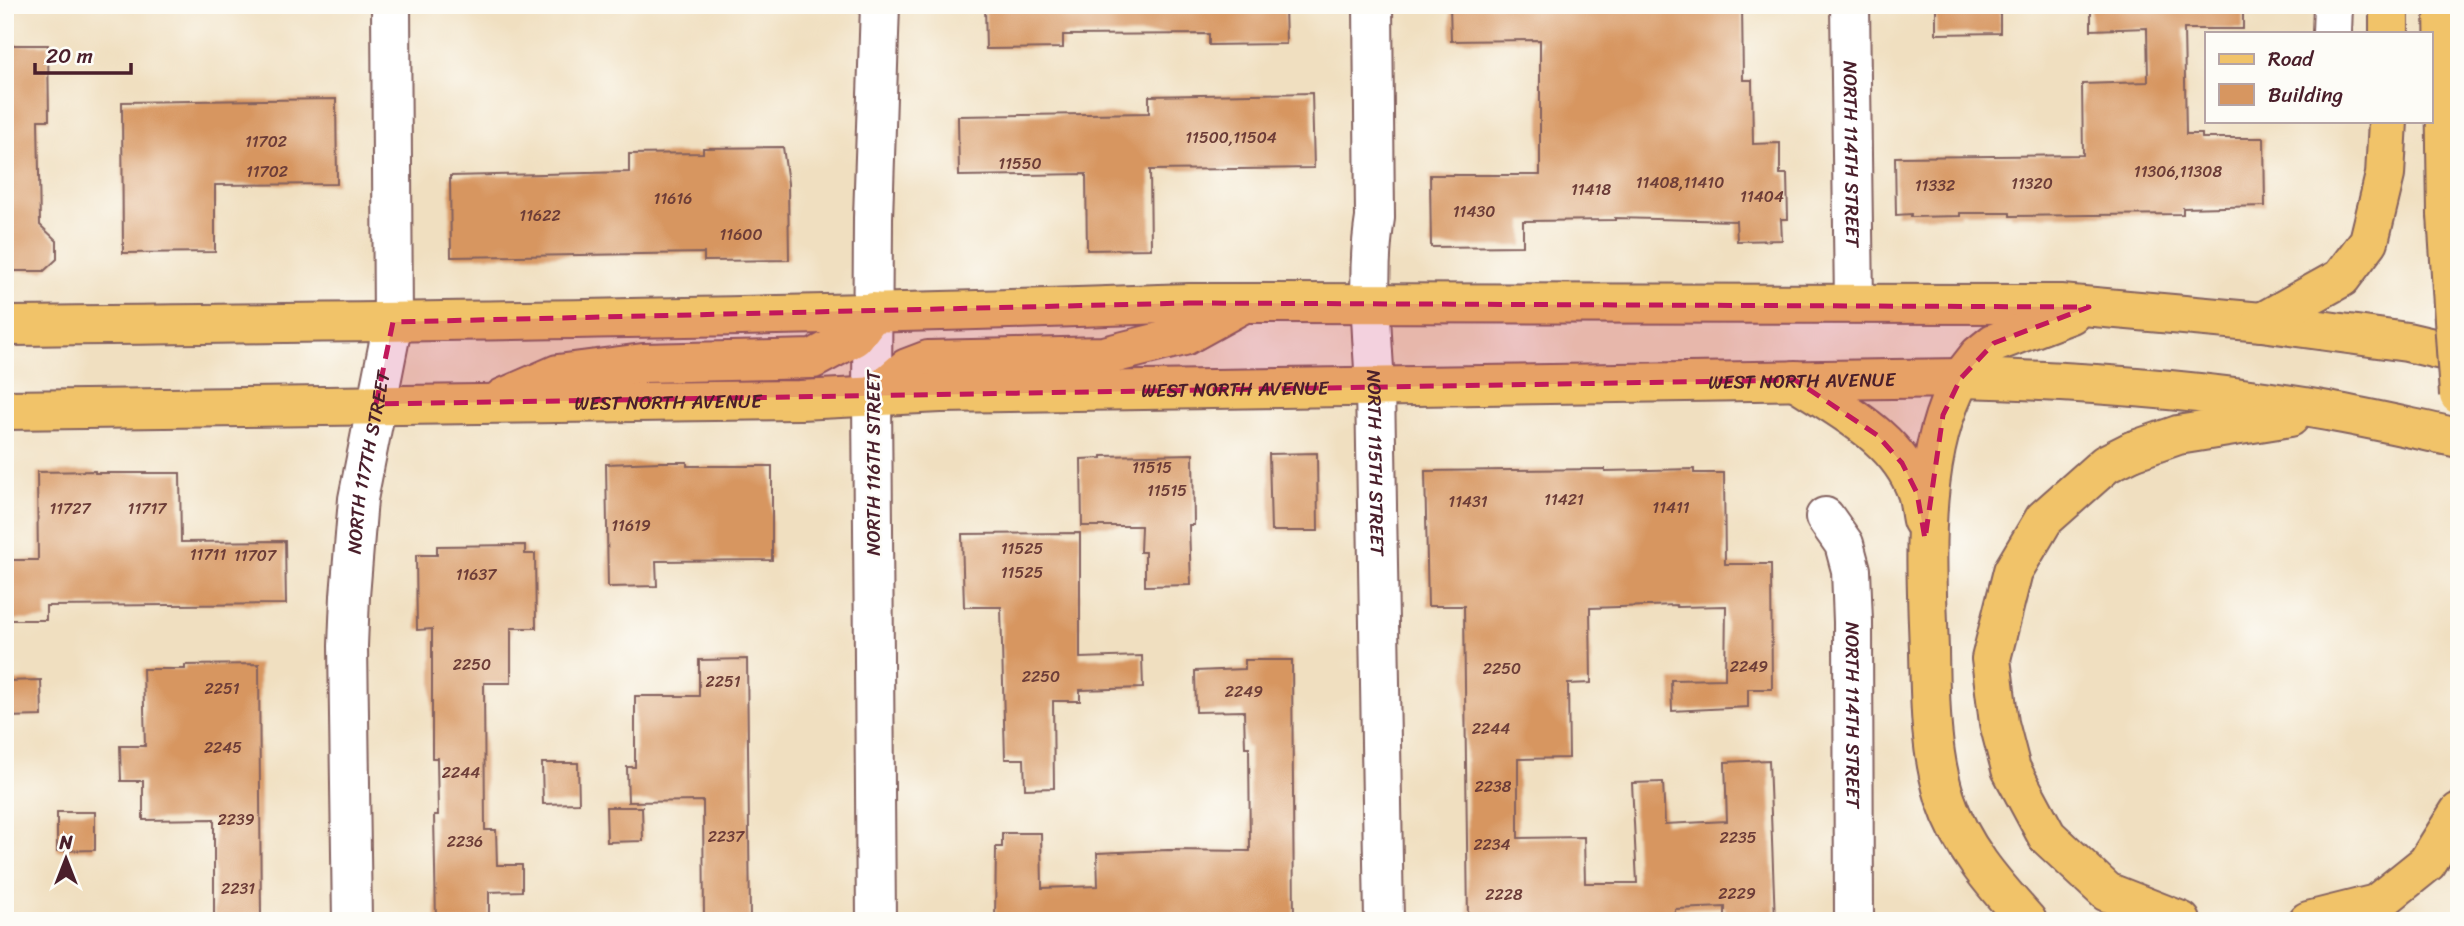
<svg xmlns="http://www.w3.org/2000/svg" width="2464" height="926" font-family="Sriracha,sans-serif">
<style>
.building{fill:#d79660}
.lines{fill:none;stroke-linecap:round;stroke-linejoin:round}
.minor-casing{stroke:#84625f;stroke-width:42}
.major-casing{stroke:#84625f;stroke-width:42}
.highway-casing{stroke:#84625f;stroke-width:42}
.minor{stroke:#fff;stroke-width:38}
.major{stroke:#f1c369;stroke-width:38}
.highway{stroke:#f1c369;stroke-width:38}
.highway-bridge-casing{stroke:#84625f;stroke-width:42;stroke-linecap:butt}
.highway-bridge{stroke:#f1c369;stroke-width:38}
.marked{fill:#c2185b;fill-opacity:0.2;stroke:#c2185b;stroke-width:5;stroke-dasharray:14 9;stroke-linejoin:round}
.labels{text-anchor:middle;dominant-baseline:central;stroke-width:5;stroke-linejoin:round;paint-order:stroke}
.number-label{font-size:16px;fill:#6d3d38}
.street-label{font-size:19px;fill:#4a1f2b;stroke:#fdfcf7}
</style>
<rect width="100%" height="100%" fill="#fdfcf7"/>
<filter id="ink" filterUnits="userSpaceOnUse"><feTurbulence type="fractalNoise" baseFrequency=".0143" numOctaves="2"/><feDisplacementMap in="SourceGraphic" scale="14" xChannelSelector="R" yChannelSelector="G"/><feConvolveMatrix kernelMatrix="1 2 1 2 8 2 1 2 1" color-interpolation-filters="sRGB"/></filter>
<filter id="wash" filterUnits="userSpaceOnUse"><feTurbulence type="fractalNoise" baseFrequency=".00686" numOctaves="4" result="noise"/><feDisplacementMap in="SourceGraphic" scale="28" xChannelSelector="R" yChannelSelector="G"/><feGaussianBlur stdDeviation="1.57" result="paint"/><feColorMatrix in="noise" values="0 0 0 0 0 0 0 0 0 0 0 0 0 0 0 0 0 1.4 0 .05"/><feComposite in="paint" operator="in"/></filter>
<g filter="url(#wash)">
<rect width="100%" height="100%" fill="#f0dfc0"/>
<g id="blocks">
<g class="building">
<path d="M985,5H1285L1286,44L1209,45V34L1063,35V48L986,49Z"/>
<path d="M1450,5H1603L1604,11L1669,9V5H1742L1743,80H1752L1753,144L1780,143V174H1787L1788,219H1781L1782,240L1737,241L1736,221L1615,218V220L1523,221V246L1431,247L1430,175H1540V40L1451,41Z"/>
<path d="M1936,5H2000V33L1936,34Z"/>
<path d="M2091,5H2243V29H2184L2186,134H2202V138H2264L2265,206L2183,208V214L2010,216V213H1960V216L1911,217V214L1896,215L1895,157L2083,155L2082,84L2148,82L2147,28L2091,30Z"/>
<path d="M5,45H48L49,120H38L40,225L57,241V259L44,271H5Z"/>
<path d="M1312,93L1314,168L1150,170L1151,249L1087,250L1086,174L959,176L958,116L1149,113V96Z"/>
<path d="M336,99L337,184L215,185V252L123,253L122,102Z"/>
<path d="M783,147L788,183L789,260L704,261V253L451,257L450,176L629,172V154L703,153V148Z"/>
<path d="M1317,453L1318,531H1271L1269,454Z"/>
<path d="M1193,454L1194,525H1189L1191,585L1145,586V552H1140L1141,526H1082L1081,459L1102,458V456Z"/>
<path d="M660,462H687V466H772V560L656,561L657,586L608,587L606,464Z"/>
<path d="M1605,469V471L1694,469V473H1724L1725,564H1771L1772,689H1748V707L1672,711L1671,680L1725,679L1726,606L1677,607L1676,605L1590,608L1591,683L1568,684L1569,758L1518,759V838L1584,837L1585,883H1637L1632,783L1663,782L1665,824L1727,821L1725,762L1769,760L1775,921H1725V907L1675,909V921H1468L1464,606H1428L1425,471Z"/>
<path d="M95,471V473H180L181,542L285,541L286,604L46,606V620H5V560H38L37,472Z"/>
<path d="M1080,533V658L1142,656L1143,688L1080,690V701H1053L1054,788L1025,789L1024,759H1005L1001,607H964L962,534Z"/>
<path d="M525,545V554H535L536,628H511V683H484L485,830H496L497,865H522V891L489,892V921H436L434,815H438L437,758H432V629L417,630L416,555H437V546Z"/>
<path d="M747,659L750,921H704L703,801L628,802L627,767H635V696H699V660Z"/>
<path d="M1245,660H1292L1294,921H995L996,847H1002V833H1041L1042,888L1098,886L1097,853L1168,850L1250,851L1249,747H1245L1244,711L1196,712L1195,671L1245,669Z"/>
<path d="M259,664L261,921H214V819L143,820V781H121L120,746H145L143,669H185V665Z"/>
<path d="M41,680L42,716L5,717V681Z"/>
<path d="M542,763H578L579,803L543,804Z"/>
<path d="M606,807H642L643,841L607,842Z"/>
<path d="M57,812H95V850L57,851Z"/>
</g>
</g>
</g>
<g filter="url(#ink)">
<use href="#blocks" fill-opacity="0" stroke="#84625f" stroke-width="2"/>
<g class="lines">
<g class="minor-casing">
<g id="minor">
<path id="s1" d="M1373,5L1375,218C1366,274 1372,330 1375,386L1384,921"/>
<path id="s2" d="M1850,5L1854,303"/>
<path d="M2332,33L2333,5"/>
<path id="s3" d="M1825,517L1844,544L1851,570L1853,622L1854,921"/>
<path id="s4" d="M352,921L348,646L350,596L358,499L393,322L391,5"/>
<path d="M876,921L872,398L873,218L880,5"/>
</g>
</g>
<g class="major-casing">
<g id="major">
<path d="M5,326C400,322 795,318 1189,303L2061,304L2262,322L2407,342L2459,354"/>
<path d="M1961,378L1979,355L1994,343L2071,314"/>
<path d="M503,398L558,374L643,363L813,359L854,337L873,312"/>
<path d="M872,398L907,368L928,360L1104,356L1184,336L1242,304"/>
<path id="s5" d="M5,410L800,400L941,393L1961,378C2084,381 2207,390 2328,411C2372,419 2415,429 2459,438"/>
<path d="M2132,451L2178,435L2290,417"/>
</g>
</g>
<g class="highway-casing">
<g id="highway">
<path d="M2444,5L2447,215"/>
<path d="M2389,33V5"/>
<path d="M2262,322L2341,278L2369,241L2385,175L2388,121"/>
<path d="M1961,378C1918,456 1926,563 1929,650C1930,699 1930,751 1945,798C1961,847 1993,883 2027,921"/>
<path d="M1795,380C1840,410 1899,438 1917,493C1920,502 1920,512 1922,520"/>
<path d="M2132,451L2106,464L2044,519L2013,571L1991,659L1999,723L2011,769L2047,836L2107,892L2181,921"/>
<path d="M2308,921L2376,904L2427,863L2459,812"/>
</g>
</g>
<use href="#minor" class="minor"/>
<use href="#major" class="major"/>
<use href="#highway" class="highway"/>
<g class="highway-bridge-casing">
<path id="highway-bridge" d="M2447,215L2459,395"/>
</g>
<use href="#highway-bridge" class="highway-bridge"/>
</g>
</g>
<path class="marked" d="M1189,303L2089,307L1994,343L1961,378L1943,415L1925,539L1917,493L1902,463L1877,435L1795,380L376,404L393,322Z"/>
<g class="labels">
<g class="number-label">
<text x="1231" y="137">11500,11504</text>
<text x="266" y="141">11702</text>
<text x="1020" y="163">11550</text>
<text x="267" y="171">11702</text>
<text x="2178" y="171">11306,11308</text>
<text x="1680" y="182">11408,11410</text>
<text x="2032" y="183">11320</text>
<text x="1935" y="185">11332</text>
<text x="1591" y="189">11418</text>
<text x="1762" y="196">11404</text>
<text x="673" y="198">11616</text>
<text x="1474" y="211">11430</text>
<text x="540" y="215">11622</text>
<text x="741" y="234">11600</text>
<text x="1152" y="467">11515</text>
<text x="1167" y="490">11515</text>
<text x="1564" y="499">11421</text>
<text x="1468" y="501">11431</text>
<text x="1671" y="507">11411</text>
<text x="70" y="508">11727</text>
<text x="147" y="508">11717</text>
<text x="631" y="525">11619</text>
<text x="1022" y="548">11525</text>
<text x="208" y="554">11711</text>
<text x="255" y="555">11707</text>
<text x="1022" y="572">11525</text>
<text x="476" y="574">11637</text>
<text x="472" y="664">2250</text>
<text x="1749" y="666">2249</text>
<text x="1502" y="668">2250</text>
<text x="1041" y="676">2250</text>
<text x="723" y="681">2251</text>
<text x="222" y="688">2251</text>
<text x="1244" y="691">2249</text>
<text x="1491" y="728">2244</text>
<text x="223" y="747">2245</text>
<text x="461" y="772">2244</text>
<text x="1493" y="786">2238</text>
<text x="236" y="819">2239</text>
<text x="726" y="836">2237</text>
<text x="1738" y="837">2235</text>
<text x="465" y="841">2236</text>
<text x="1492" y="844">2234</text>
<text x="238" y="888">2231</text>
<text x="1737" y="893">2229</text>
<text x="1504" y="894">2228</text>
</g>
<g class="street-label">
<text stroke="none"><textPath href="#s2" startOffset="149">NORTH 114TH STREET</textPath></text>
<text stroke="none"><textPath href="#s5" startOffset="1797">WEST NORTH AVENUE</textPath></text>
<text stroke="none"><textPath href="#s5" startOffset="1230">WEST NORTH AVENUE</textPath></text>
<text stroke="none"><textPath href="#s5" startOffset="663">WEST NORTH AVENUE</textPath></text>
<text stroke="none"><textPath href="#s4" startOffset="460">NORTH 117TH STREET</textPath></text>
<text transform="translate(873 463) rotate(-90)">NORTH 116TH STREET</text>
<text stroke="none"><textPath href="#s1" startOffset="458">NORTH 115TH STREET</textPath></text>
<text stroke="none"><textPath href="#s3" startOffset="205">NORTH 114TH STREET</textPath></text>
</g>
</g>
<rect width="2464" height="926" fill="none" stroke="#fdfcf7" stroke-width="28"/>
<rect x="2205" y="32" width="228" height="91" fill="#fdfcf7" stroke="#b5a4a5" stroke-width="2"/>
<rect x="2219" y="54" width="35" height="10" fill="#f1c369" stroke="#b5a4a5" stroke-width="2"/>
<text x="2268" y="66" font-size="21" fill="#4a1f2b">Road</text>
<rect x="2219" y="84" width="35" height="21" fill="#d79660" stroke="#b5a4a5" stroke-width="2"/>
<text x="2268" y="102" font-size="21" fill="#4a1f2b">Building</text>
<g transform="translate(66 859)" stroke="#fdfcf7" stroke-width="5" paint-order="stroke">
<path d="M0-5L12 26L0 18L-12 26Z" fill="#4a1f2b"/>
<text y="-10" font-size="19" font-weight="bold" text-anchor="middle" fill="#4a1f2b">N</text>
</g>
<path d="M35 63v10h96v-10" fill="none" stroke="#4a1f2b" stroke-width="3.5"/>
<text x="46" y="63" font-size="21" fill="#4a1f2b" stroke="#fdfcf7" stroke-width="5" paint-order="stroke">20 m</text>
</svg>
